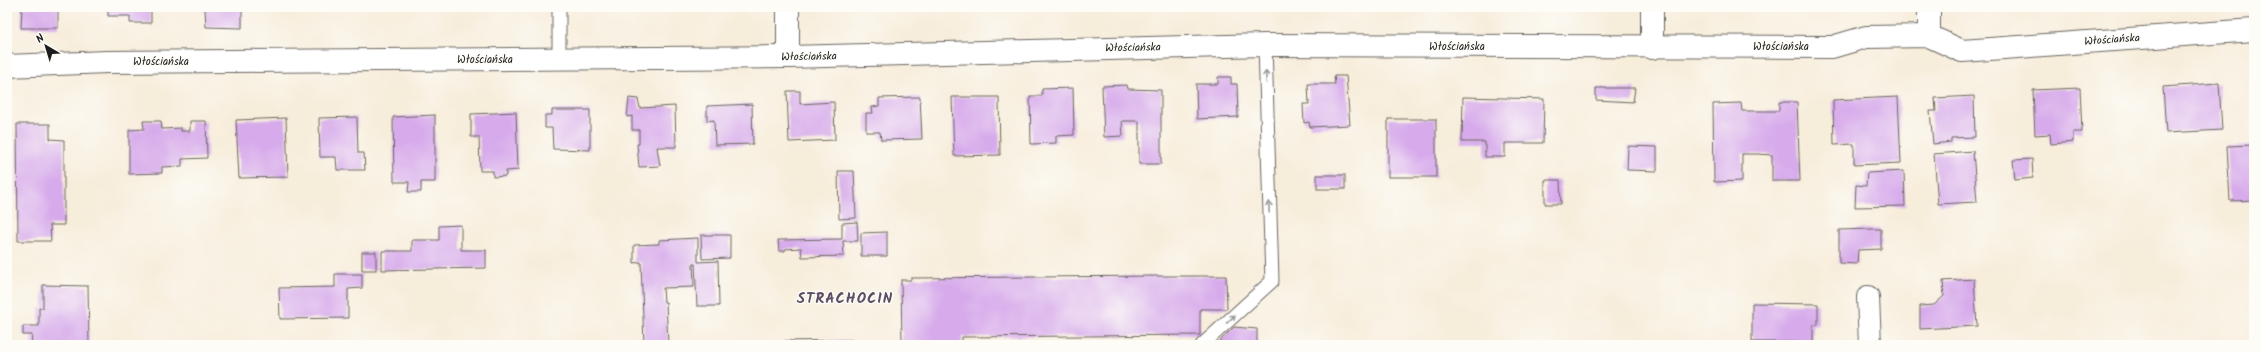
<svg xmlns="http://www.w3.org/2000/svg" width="2261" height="352" font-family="Kalam,sans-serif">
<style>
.building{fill:#d7abeb}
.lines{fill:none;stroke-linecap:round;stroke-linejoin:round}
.lane-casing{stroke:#69655f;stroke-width:15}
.street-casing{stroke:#69655f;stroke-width:24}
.lane{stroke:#fff;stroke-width:13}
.street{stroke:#fff;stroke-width:22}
.oneway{stroke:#999}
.labels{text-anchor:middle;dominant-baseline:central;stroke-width:3;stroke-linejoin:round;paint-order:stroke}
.street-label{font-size:11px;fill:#1c1c1c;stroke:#fdfcf7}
.district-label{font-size:15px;font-weight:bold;letter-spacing:1px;fill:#5d4e64;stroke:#fdfcf7}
</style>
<rect width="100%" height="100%" fill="#fdfcf7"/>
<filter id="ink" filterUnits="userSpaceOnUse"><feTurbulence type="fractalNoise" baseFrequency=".025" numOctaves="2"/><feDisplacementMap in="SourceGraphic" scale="8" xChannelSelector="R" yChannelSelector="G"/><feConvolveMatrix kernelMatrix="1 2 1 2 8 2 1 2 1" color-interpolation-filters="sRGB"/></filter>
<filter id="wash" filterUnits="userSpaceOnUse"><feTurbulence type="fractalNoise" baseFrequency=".012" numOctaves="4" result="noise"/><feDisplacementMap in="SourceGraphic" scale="16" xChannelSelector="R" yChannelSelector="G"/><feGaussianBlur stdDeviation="0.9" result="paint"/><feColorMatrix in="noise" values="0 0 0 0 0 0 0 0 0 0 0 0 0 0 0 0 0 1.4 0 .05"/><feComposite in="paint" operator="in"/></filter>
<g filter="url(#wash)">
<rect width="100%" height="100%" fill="#f7eddb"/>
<g id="blocks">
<g class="building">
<path d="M22,7H58V28H21Z"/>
<path d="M108,7H151V23H130V16H108Z"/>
<path d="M202,7H242V28L206,27L205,9H202Z"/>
<path d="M1334,76H1346L1350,125L1310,127L1309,122L1304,123L1303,104H1309L1308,84H1335Z"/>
<path d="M1218,77H1231V84H1237L1238,117L1197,119L1196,84H1218Z"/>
<path d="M2219,83L2222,130L2166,133L2163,87Z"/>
<path d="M1127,85L1128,89L1161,90V164H1139V121H1122L1123,136L1104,137L1102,86Z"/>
<path d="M1073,88L1074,135L1056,136V143L1031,144L1030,96H1042V89Z"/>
<path d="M1596,88H1635L1633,102L1596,100Z"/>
<path d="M2080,88L2082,132H2073V142L2051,144L2050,134L2035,135L2033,90Z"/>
<path d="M787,91H800V104L834,102L835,140L789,142Z"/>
<path d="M1974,96L1975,137L1951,138V142L1933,144L1930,111H1936L1935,98Z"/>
<path d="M920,97L922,139L881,140L880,132H866V113H873L872,107L879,106V98Z"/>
<path d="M952,97H999L1000,155L954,156Z"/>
<path d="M1463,97L1544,99L1543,143H1505V157H1485V142H1462Z"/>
<path d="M1898,97L1901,163L1854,165V144L1834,145L1833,100Z"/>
<path d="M629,98L638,99L640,108L675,106L676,147H657L660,166L639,167L637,144H639V130H632V116L627,117Z"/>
<path d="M1779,102H1797L1800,181H1772V155L1757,154H1742V181L1714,182L1713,104L1741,103L1742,111H1779Z"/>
<path d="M752,104L753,144L715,145L714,120L707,121V106Z"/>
<path d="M552,110H590V150L553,149L552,128H545V115H552Z"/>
<path d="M516,112L518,170L506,171V176L493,177V171H480L479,137H471V114Z"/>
<path d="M435,115V182H421V192H408L409,182H394L393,117Z"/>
<path d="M357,117L358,153H364L365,170H337L336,157H320L319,118Z"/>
<path d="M286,118L288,177L239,178L236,120Z"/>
<rect x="1388" y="119" width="48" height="58"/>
<path d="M143,121H161L162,129L181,128V131H190V121H206L207,158L182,159V166L162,167V173L129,174V130L144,129Z"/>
<path d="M17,124H50V139L64,140V225H50L51,241H18Z"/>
<path d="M2254,145V200L2230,201L2227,146Z"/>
<path d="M1628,146L1657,147V171L1627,170Z"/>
<path d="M1973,151L1977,202L1938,204L1934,154Z"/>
<path d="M2032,159L2033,178L2015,180L2013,160Z"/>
<path d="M838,171H854L856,218L839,219Z"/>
<path d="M1904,171L1905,206L1855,207L1856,185L1866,186L1867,173Z"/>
<rect x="1317" y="175" width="28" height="14"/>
<path d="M1545,180H1560L1561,204H1545Z"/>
<path d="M857,222L858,241H843L844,256L802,257L801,248L785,249V251H779L778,240L842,239V223Z"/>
<path d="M461,225V250H486V268L382,270V251H412V240H439V226Z"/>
<path d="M1871,229H1881V249L1858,250L1857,264L1839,263V230Z"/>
<path d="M887,232V256H861V233Z"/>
<path d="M701,235H730V258L702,259Z"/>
<path d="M698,238V262L718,261L719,306H697L695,264H693L694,287L663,288L664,302H666L668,344L644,345L641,262L634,263V245L659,244V240Z"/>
<rect x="362" y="252" width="14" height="18"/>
<path d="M335,274H362V288L348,289V318L280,319L279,288L335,287Z"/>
<path d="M1158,276H1226L1227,309H1200V335L962,337V345H902L901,280H911V278Z"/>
<path d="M1974,279L1977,326L1920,329V306L1934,305L1944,296L1943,281Z"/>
<path d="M43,285L88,286L89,345H31L32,335H23V326H39V308H43Z"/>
<path d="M1752,303L1818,304V325H1813V342H1752Z"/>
<path d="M1234,327L1257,329V345H1216Z"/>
<path d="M852,340V345H784V341Z"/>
<path d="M1812,343V345H1783V344Z"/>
</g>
</g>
</g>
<g filter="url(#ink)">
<use href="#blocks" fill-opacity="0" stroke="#69655f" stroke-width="1"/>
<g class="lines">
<g class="lane-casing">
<g id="lane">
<path d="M559,60V7"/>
<path d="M1202,345L1272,281L1265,45"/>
</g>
</g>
<g class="street-casing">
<g id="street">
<path d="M788,7V57"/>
<path d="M1652,7V48"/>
<path d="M1929,7V36"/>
<path d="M7,66L107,62L788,57L1265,45L1832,47L1866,37L1929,36L1962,51L2254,30"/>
<path d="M1868,297L1870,345"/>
</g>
</g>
<use href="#lane" class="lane"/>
<use href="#street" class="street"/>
</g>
<defs><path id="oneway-shaft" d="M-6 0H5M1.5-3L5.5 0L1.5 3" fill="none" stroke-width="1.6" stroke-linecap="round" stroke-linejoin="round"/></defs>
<g class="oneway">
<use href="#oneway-shaft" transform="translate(1266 77) rotate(-92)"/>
<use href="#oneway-shaft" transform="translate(1269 207) rotate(-92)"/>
<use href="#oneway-shaft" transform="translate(1231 319) rotate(-43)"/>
</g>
</g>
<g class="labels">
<g class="street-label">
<text transform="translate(2112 40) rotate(-4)">Włościańska</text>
<text x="1457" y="47">Włościańska</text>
<text x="1781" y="47">Włościańska</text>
<text transform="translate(1133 48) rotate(-1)">Włościańska</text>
<text transform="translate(809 57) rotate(-1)">Włościańska</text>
<text x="485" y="60">Włościańska</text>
<text x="161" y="62">Włościańska</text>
</g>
<g class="district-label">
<text x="845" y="299">STRACHOCIN</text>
</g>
</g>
<rect width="2261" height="352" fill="none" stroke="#fdfcf7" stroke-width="24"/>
<g transform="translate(46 46) rotate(322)" stroke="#fdfcf7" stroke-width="3" paint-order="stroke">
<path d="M0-3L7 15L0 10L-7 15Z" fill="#1c1c1c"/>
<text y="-6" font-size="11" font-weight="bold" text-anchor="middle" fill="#1c1c1c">N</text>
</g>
</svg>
